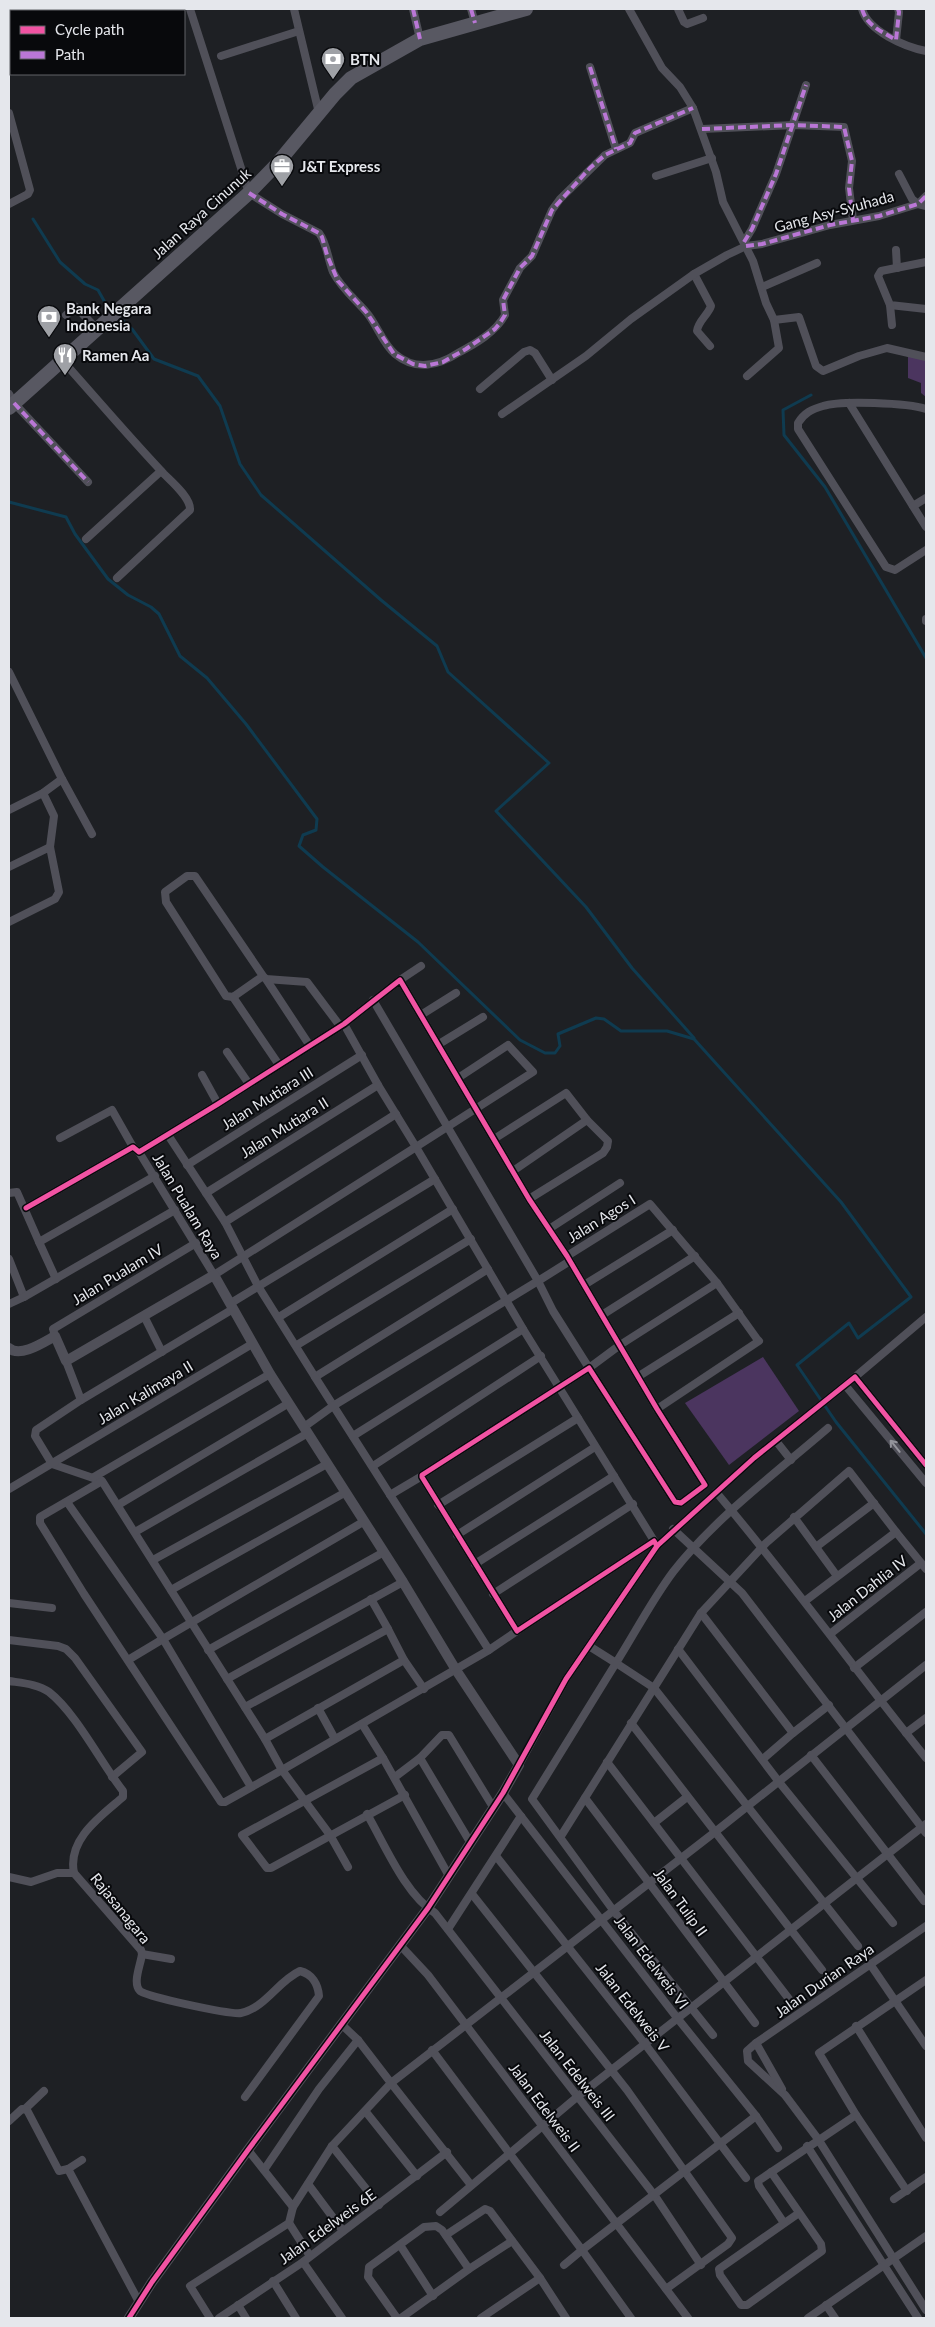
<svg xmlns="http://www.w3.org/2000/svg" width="935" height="2327" font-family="Lato,sans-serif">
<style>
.green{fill:#4b355f}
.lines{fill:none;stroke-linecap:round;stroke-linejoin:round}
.stream{stroke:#0f3b50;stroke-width:3}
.minor{stroke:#505059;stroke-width:8}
.tertiary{stroke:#505059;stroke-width:10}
.trunk{stroke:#585862;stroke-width:14}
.quiet{stroke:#ba77d6;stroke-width:4;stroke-dasharray:8 4;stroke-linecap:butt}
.cycleway-casing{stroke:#08090c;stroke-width:8}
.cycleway{stroke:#f153a3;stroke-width:5}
.oneway{stroke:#93949b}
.labels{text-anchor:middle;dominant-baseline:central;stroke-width:4;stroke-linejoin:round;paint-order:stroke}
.poi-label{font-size:15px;font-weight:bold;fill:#e5e7ec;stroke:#08090c;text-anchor:start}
.street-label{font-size:15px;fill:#e5e7ec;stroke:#08090c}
</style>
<rect width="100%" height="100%" fill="#1e2024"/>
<g class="green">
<path d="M908,353L926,360V397L921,393V383L908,378Z"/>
<path d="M763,1357L799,1411L729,1465L685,1403Z"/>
</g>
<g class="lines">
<g class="stream">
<path d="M33,219L60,262L85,284L98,290L107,306"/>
<path d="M122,320L132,329L154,359L198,376L220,406L240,464L261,495L381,600L437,646L448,672L549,763L496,811L586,907L632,968L694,1038"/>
<path d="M811,395L783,410L784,435L825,487L926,658"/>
<path d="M9,502L66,517L75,534L108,579L128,595L151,607L159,614L180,656L207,678L246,724L317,819L316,830L303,835L299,846L323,867L418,942L520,1040L545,1053H555L560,1046L558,1034L596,1018L604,1019L621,1031H667L694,1039L841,1202L911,1297L858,1338L849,1323L797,1365L836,1422L926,1534"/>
</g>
<g class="minor">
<path d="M190,9L249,193L282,214L319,233C327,243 328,260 333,272C341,288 355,299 367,313C377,325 383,344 395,354C415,371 438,366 458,353C475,344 496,332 505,315L503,300L520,268L532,256L552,210L560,199L605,155L630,143L635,133L693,108"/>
<path d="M294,9L319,113"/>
<path d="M413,9L420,39"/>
<path d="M471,9L475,23"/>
<path d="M629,9L662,68L680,87L693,108L716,172L723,202L753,261L766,303L774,320L799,317L816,366L823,371L859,356L887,348L926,357"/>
<path d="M678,9L684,22L687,24L703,18"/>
<path d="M862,9C868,31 905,47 926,51"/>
<path d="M896,40L899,12L898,9"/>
<path d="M221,56L299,31"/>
<path d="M590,67L616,149"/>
<path d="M9,113L30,190L28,194L9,204"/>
<path d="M702,129L794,125L844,127L852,161L849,188L853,220"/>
<path d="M899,174L912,199L918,204L926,206"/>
<path d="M656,176L712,158"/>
<path d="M744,242L752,229L776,174L806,85"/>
<path d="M896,250L897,268"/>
<path d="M926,262L881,271L878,276L890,305L926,309"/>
<path d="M694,274L711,306C708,315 698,321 697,331L710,346"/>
<path d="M762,287L817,263"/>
<path d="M890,305L892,325"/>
<path d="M66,315L76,307L96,328"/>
<path d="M62,360C96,398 129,437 164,474C172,482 191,498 190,510L117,578"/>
<path d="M747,376L779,348L774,320"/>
<path d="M480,389L524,352L530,350L535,353L552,380"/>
<path d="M9,394L14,403L88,482"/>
<path d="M849,403L926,527"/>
<path d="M926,409C908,403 841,400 823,406C812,409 804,413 798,423V429L886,567L895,570L926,550"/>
<path d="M502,414L586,356L631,319L694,274L727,255L746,246L762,244L830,225L879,216L918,204L926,196"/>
<path d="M913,506L926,498"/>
<path d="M86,539L161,471"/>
<path d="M926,619V621"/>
<path d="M9,672L62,779L92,834"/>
<path d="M9,810L43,793L62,779"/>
<path d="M9,867L50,847"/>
<path d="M9,922L55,899L59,892L50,847L54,816L43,793"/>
<path d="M263,976L233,997L226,996L166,902L165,892L187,876H195L263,976L266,979L307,982L340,1026"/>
<path d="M266,979L310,1046"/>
<path d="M400,980L421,966"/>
<path d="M233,997L279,1065"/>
<path d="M421,1015L456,993"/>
<path d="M344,1024L378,1085L416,1147L533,1072L508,1045L458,1078"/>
<path d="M439,1044L483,1017"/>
<path d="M227,1052L249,1084"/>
<path d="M202,1075L218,1104"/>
<path d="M168,1135L225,1222L258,1286L315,1377L488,1269"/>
<path d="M60,1138L112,1110L133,1147"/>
<path d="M494,1139L566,1093L587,1120L608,1141L607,1147L603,1153L529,1199"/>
<path d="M139,1152L214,1275L416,1147L523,1329L353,1436"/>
<path d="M187,1165L362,1055"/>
<path d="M513,1171L587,1120"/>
<path d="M9,1193L17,1192L39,1242"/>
<path d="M206,1193L378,1085"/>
<path d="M26,1208L133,1147L139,1152L218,1104L344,1024L400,980L529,1199L567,1256L657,1409L705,1485L681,1503L675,1502L589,1368L422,1475V1477L517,1631L654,1541"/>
<path d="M225,1222L396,1114"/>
<path d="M549,1229L620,1183"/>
<path d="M567,1256L650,1204L717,1283L757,1339L759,1341L657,1409"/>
<path d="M9,1259L24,1297"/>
<path d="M570,1261L538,1281L553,1311L589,1368L620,1345L717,1283"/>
<path d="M56,1279L39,1242L155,1176"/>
<path d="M584,1285L673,1230"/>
<path d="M231,1303L435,1179"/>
<path d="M9,1304L24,1297L175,1210"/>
<path d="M602,1315L695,1256"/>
<path d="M144,1316L162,1352"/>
<path d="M279,1317L453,1209"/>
<path d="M523,1329L578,1418"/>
<path d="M55,1336L53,1329L196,1243"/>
<path d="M297,1345L471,1239"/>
<path d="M66,1361L81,1400L233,1309"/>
<path d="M639,1376L739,1313"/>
<path d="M315,1377L489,1650L282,1770L330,1835L348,1867"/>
<path d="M855,1377L926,1317"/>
<path d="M845,1385L926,1483"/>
<path d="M81,1400L36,1430L35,1436L52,1464L102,1481L265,1739L282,1770L225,1802H221L84,1594L40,1523V1517L102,1481"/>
<path d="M304,1427L333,1406L538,1281L373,1000"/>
<path d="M828,1428C777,1472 714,1519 673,1572C652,1600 635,1633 616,1663L654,1688L858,1946"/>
<path d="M776,1441L791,1460"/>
<path d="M373,1466L541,1356"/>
<path d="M94,1477L270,1374"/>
<path d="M9,1489L252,1344"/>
<path d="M716,1492C789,1578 855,1670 926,1758"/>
<path d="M390,1495L422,1476"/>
<path d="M67,1502L163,1639L128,1660"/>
<path d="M118,1505L289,1403"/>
<path d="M438,1505L578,1418L656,1544"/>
<path d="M794,1517L837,1576"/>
<path d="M673,1529L742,1593L926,1833"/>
<path d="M135,1532L308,1433"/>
<path d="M896,1532L926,1569"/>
<path d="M457,1535L595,1447"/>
<path d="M816,1547L874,1503"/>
<path d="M153,1560L327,1464"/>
<path d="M475,1564L614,1476"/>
<path d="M171,1590L346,1492"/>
<path d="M493,1594L633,1504"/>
<path d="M371,1599L388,1629"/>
<path d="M9,1603L52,1608"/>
<path d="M701,1613L793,1733L763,1759"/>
<path d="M830,1634L921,1563"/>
<path d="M9,1640L58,1646L66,1649L75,1658L142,1752L112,1777"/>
<path d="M589,1646L616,1663L532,1799L613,1910L713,2035"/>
<path d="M678,1649L779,1782L893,1923"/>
<path d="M208,1650L384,1552"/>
<path d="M489,1650L517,1631"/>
<path d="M404,1660L424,1689"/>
<path d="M854,1668L926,1612"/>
<path d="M227,1679L403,1582"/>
<path d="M9,1681C22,1683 38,1684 49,1692C76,1713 101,1763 123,1791V1797C101,1816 67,1839 74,1873"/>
<path d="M245,1707L388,1629L404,1660L265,1739"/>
<path d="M318,1708L335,1739"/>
<path d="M631,1723L822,1970"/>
<path d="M362,1724L383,1758L242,1835L267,1868H271L405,1795"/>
<path d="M793,1733L829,1705"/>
<path d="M906,1733L926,1718"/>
<path d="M811,1755L924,1901"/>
<path d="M383,1758L449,1876"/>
<path d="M420,1758L442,1735H449L493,1807"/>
<path d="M607,1762L789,1999"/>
<path d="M519,1765L566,1679L657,1546L754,1458L855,1377L926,1465"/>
<path d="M395,1777L420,1758L470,1842"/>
<path d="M251,1787L163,1639L363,1522"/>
<path d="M503,1793L678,2019L756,2116L778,2148"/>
<path d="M585,1798L755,2023"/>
<path d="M367,1814C385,1845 405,1894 435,1913L655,2196L701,2265"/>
<path d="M654,1823L687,1797"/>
<path d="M561,1836L701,1613L766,1543L849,1471L896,1532L805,1601"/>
<path d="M496,1856L645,2044L746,2178"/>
<path d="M9,1877L31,1882L57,1873H74L141,1950L142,1954C141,1964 132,1983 140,1991C143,1996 231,2015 241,2013C265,2008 278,1981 300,1971C312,1974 318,1984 319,1996L245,2097"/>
<path d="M472,1894L627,2090L732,2238L728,2244L666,2289"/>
<path d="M926,1926L756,2043L747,2051L748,2061L785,2095L818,2139L926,2310"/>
<path d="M448,1929L521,1816"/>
<path d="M400,1945L428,1975L688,2318"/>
<path d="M142,1954L171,1959"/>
<path d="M870,1964L926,2046"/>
<path d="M856,2026L926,2138"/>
<path d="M756,2043L782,2089"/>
<path d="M432,2050L582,2250L756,2116"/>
<path d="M25,2109L44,2091"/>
<path d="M366,2112L417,2176"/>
<path d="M9,2121L22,2109L27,2110L59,2171L68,2169L139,2302"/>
<path d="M332,2146L379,2205"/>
<path d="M807,2146L918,2318"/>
<path d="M248,2150L293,2207L332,2146L391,2083L358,2040L341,2024"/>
<path d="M68,2169L82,2160"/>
<path d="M264,2170L319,2089L358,2040"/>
<path d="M771,2172L821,2244L822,2251L747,2305H741L720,2275L719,2269L799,2213"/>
<path d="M308,2184L343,2231"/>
<path d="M471,2185L391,2083L715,1832L926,1665"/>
<path d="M907,2191L856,2115L819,2053L926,1980"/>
<path d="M894,2199L926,2177"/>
<path d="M440,2212L577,2097L926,1824"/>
<path d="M289,2223L310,2256"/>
<path d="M784,2223L759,2186L758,2181L856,2115"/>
<path d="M446,2235L485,2209L490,2211L540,2278L566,2318"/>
<path d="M400,2245L433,2296"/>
<path d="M303,2262L342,2318"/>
<path d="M564,2265L582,2250L631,2318"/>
<path d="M469,2269L512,2241"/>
<path d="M273,2281L296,2318"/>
<path d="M238,2305L246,2318"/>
<path d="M826,2305L835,2318"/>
<path d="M210,2318L190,2286L289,2223L293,2207"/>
<path d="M219,2318L303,2262L447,2152"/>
<path d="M397,2318L368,2277L369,2267L424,2227L436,2226L442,2230L469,2269L401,2318"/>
<path d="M481,2318L540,2278"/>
<path d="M808,2318L926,2236"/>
</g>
<path class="tertiary" d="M9,1348C20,1358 44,1342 55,1336L66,1361L214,1275L270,1374L403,1582L456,1670L519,1765L503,1793L428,1908L248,2150L152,2282L129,2318"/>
<path class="trunk" d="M9,408L249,193L276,165L335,94L351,78L420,39L526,9"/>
<g class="quiet">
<path d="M413,9L420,39"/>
<path d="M471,9L475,23"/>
<path d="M862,9C867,26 881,31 896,40L899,12L898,9"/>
<path d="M590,67L616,149"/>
<path d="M702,129L794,125L844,127L852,161L849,188L853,220"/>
<path d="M249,193L282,214L319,233L322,237L327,255L338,281L367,313L394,354L413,364L425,366L443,362L466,349L495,329L500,323L505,315L503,300L520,268L532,256L552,210L590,168L605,155L630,143L635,133L693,108"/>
<path d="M744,242L752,229L776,174L806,85"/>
<path d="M746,246L762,244L830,225L879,216L918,204L926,196"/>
<path d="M14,403L88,482"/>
</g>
<g class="cycleway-casing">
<g id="cycleway">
<path d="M26,1208L133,1147L139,1152L218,1104L344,1024L400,980L529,1199L567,1256L657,1409L705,1485L681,1503L675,1502L589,1368L422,1475V1477L517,1631L654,1541L657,1546"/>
<path d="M129,2318L152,2282L248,2150L428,1908L503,1793L566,1679L657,1546L754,1458L855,1377L926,1465"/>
</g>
</g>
<use href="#cycleway" class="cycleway"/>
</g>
<defs><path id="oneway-shaft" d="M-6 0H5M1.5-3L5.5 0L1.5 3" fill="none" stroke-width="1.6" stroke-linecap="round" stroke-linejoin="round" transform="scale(1.25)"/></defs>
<use class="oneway" href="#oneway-shaft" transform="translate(895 1446) rotate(-129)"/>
<defs>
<g id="bank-pin" transform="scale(1.25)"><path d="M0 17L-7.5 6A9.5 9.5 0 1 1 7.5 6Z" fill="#9fa1a6" stroke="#08090c"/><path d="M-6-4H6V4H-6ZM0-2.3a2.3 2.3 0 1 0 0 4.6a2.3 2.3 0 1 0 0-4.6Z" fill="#fff"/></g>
<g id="office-pin" transform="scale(1.25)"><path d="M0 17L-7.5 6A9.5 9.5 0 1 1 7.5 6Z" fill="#9fa1a6" stroke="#08090c"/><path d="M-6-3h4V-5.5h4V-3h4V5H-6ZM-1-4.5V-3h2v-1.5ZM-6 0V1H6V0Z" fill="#fff"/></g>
<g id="restaurant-pin" transform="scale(1.25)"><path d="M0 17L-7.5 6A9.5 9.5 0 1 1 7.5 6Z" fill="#9fa1a6" stroke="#08090c"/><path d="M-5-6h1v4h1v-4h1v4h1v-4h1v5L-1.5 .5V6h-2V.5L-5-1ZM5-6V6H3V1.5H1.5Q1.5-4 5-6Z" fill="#fff"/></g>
</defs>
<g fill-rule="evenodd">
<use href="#bank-pin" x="333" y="59"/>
<use href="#office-pin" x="282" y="166"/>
<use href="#bank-pin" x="49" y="317"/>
<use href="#restaurant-pin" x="65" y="355"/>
</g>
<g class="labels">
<g class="poi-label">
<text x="350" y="59">BTN</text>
<text x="300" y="166">J&amp;T Express</text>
<text x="66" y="308">Bank Negara<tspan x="66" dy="17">Indonesia</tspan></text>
<text x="82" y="355">Ramen Aa</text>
</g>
<g class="street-label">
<text transform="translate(834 211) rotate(-15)">Gang Asy-Syuhada</text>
<text transform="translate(201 213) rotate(-42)">Jalan Raya Cinunuk</text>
<text transform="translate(267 1098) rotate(-32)">Jalan Mutiara III</text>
<text transform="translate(284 1127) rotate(-32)">Jalan Mutiara II</text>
<text transform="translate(188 1206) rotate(59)">Jalan Pualam Raya</text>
<text transform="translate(601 1218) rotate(-32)">Jalan Agos I</text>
<text transform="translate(117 1274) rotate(-31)">Jalan Pualam IV</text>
<text transform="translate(145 1392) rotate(-31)">Jalan Kalimaya II</text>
<text transform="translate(867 1588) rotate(-38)">Jalan Dahlia IV</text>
<text transform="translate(681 1902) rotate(54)">Jalan Tulip II</text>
<text transform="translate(121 1908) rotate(51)">Rajasanagara</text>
<text transform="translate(652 1962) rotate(53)">Jalan Edelweis VI</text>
<text transform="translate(824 1980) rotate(-35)">Jalan Durian Raya</text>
<text transform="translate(633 2007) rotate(52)">Jalan Edelweis V</text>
<text transform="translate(578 2075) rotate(52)">Jalan Edelweis III</text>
<text transform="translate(545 2107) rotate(53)">Jalan Edelweis II</text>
<text transform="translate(327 2226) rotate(-36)">Jalan Edelweis 6E</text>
</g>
</g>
<rect width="935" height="2327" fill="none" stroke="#e5e7ec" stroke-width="20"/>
<rect x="10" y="10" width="175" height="65" fill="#08090c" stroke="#606266"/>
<rect x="20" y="26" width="25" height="8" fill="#f153a3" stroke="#606266"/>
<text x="55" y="35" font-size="15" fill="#e5e7ec">Cycle path</text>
<rect x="20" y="51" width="25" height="8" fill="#ba77d6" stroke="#606266"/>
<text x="55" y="60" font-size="15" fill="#e5e7ec">Path</text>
</svg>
